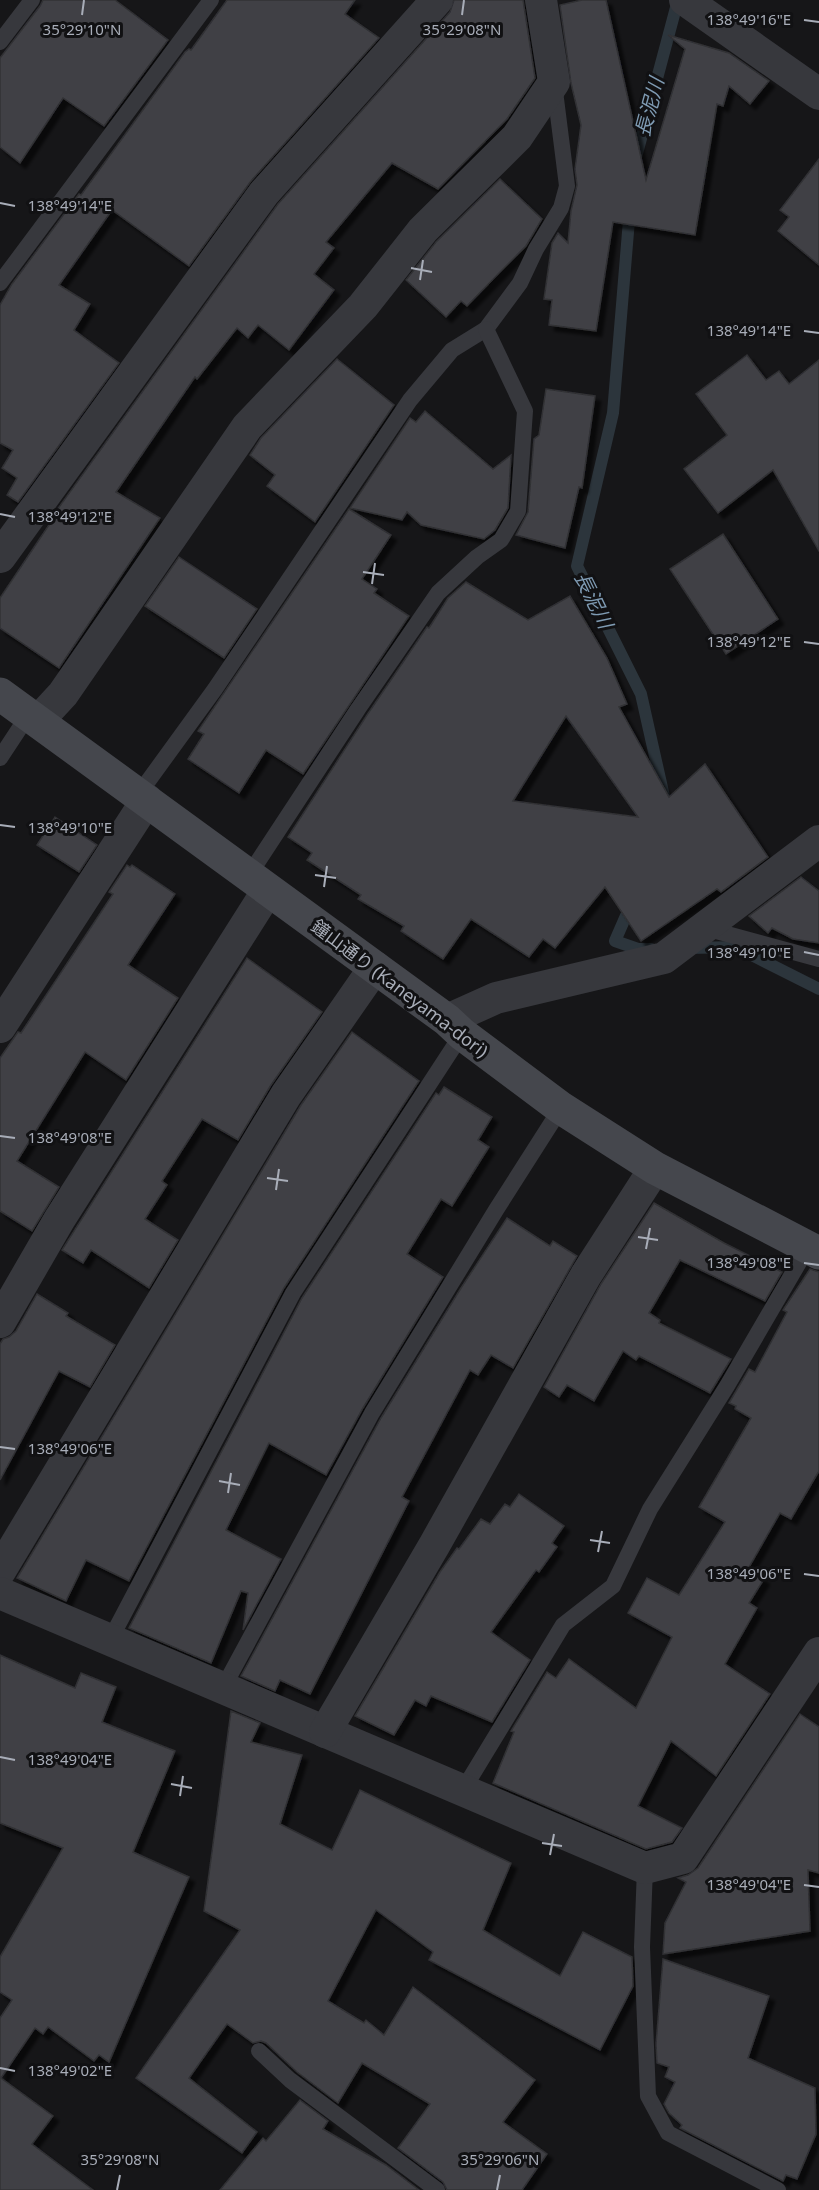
<svg xmlns="http://www.w3.org/2000/svg" width="819" height="2190" font-family="'Noto Sans','Noto Sans JP',sans-serif">
<style>
.lines{fill:none;stroke-linecap:round;stroke-linejoin:round}
.stream{stroke:#2c353c;stroke-width:12}
.building{fill:#404145;stroke:#303034;stroke-width:1.5;fill-rule:evenodd;filter:url(#shadow)}
.lane{stroke:#37383d;stroke-width:16}
.street{stroke:#37383d;stroke-width:32}
.secondary{stroke:#45474d;stroke-width:33}
.ticks{fill:none;stroke:#a8adb8;stroke-width:2}
.labels{text-anchor:middle;dominant-baseline:central;stroke-width:6;stroke-linejoin:round;paint-order:stroke}
.street-label{font-size:18px;fill:#a8adb8;stroke:#111113}
.water-label{font-size:20px;font-style:italic;fill:#7f9bb3;stroke:#111113}
.ticks-label{font-size:15px;text-anchor:middle;fill:#a8adb8;stroke:#111113;stroke-width:6;stroke-linejoin:round;paint-order:stroke}
</style>
<defs>
<filter id="shadow"><feDropShadow dx="5.5" dy="5.5" stdDeviation="1.5" flood-color="#0009"/></filter>
</defs>
<rect width="100%" height="100%" fill="#161618"/>
<g class="lines">
<g class="stream">
<path d="M635,161L678,0"/>
<path d="M630,208L613,413L577,566L641,694L665,801"/>
<path d="M632,902L615,941L638,949H651"/>
<path d="M689,948L736,947L819,989"/>
</g>
</g>
<g class="building">
<path d="M43,0H115L168,40L104,126L63,98L20,163L0,147V58L40,6Z"/>
<path d="M227,0H355L345,14L379,38L251,181L189,266L112,210L59,285L90,304L74,330L119,363L18,502L7,495L17,478L2,468L13,450L0,443V305L12,284L79,194L81,195L185,52L189,49L191,50Z"/>
<path d="M454,0H523L535,78L507,119L438,189L392,163L326,242L334,248L314,274L334,290L289,350L258,325L248,338L237,328L197,379L195,377L116,492L160,518L59,668L0,628V598L51,522L49,521L278,204L450,12Z"/>
<path d="M582,0H606L646,180L685,49L668,35L729,53L769,81L750,104L729,86L723,106L717,104L695,235L613,222L596,331L549,325L552,300L544,299L552,243L558,233L568,243L571,211L577,185L575,169L581,125L571,83L560,5Z"/>
<path d="M819,159V265L778,231L789,217L780,210Z"/>
<path d="M500,179L542,219L526,246L502,270L467,306L461,301L446,317L406,280L436,242Z"/>
<path d="M747,355L766,380L779,371L789,384L819,360V551L773,470L718,513L684,469L727,435L696,394Z"/>
<path d="M337,359L394,405L315,522L267,486L275,475L250,455L261,438Z"/>
<path d="M546,389L595,396L582,488L579,487L565,548L516,535L528,512L534,439L539,435Z"/>
<path d="M425,411L493,469L511,455L508,508L495,530L484,539L421,525L407,512L402,520L350,508L410,418L416,422Z"/>
<path d="M349,509L391,535L362,579L377,589L374,593L409,616L303,774L266,750L239,793L188,759L204,734L198,731Z"/>
<path d="M723,534L778,619L726,654L670,569Z"/>
<path d="M179,557L257,609L224,658L145,606Z"/>
<path d="M466,582L528,620L570,596L607,658L627,704L619,707L669,797L705,764L768,857L721,892L717,889L641,941L605,887L555,948L543,939L529,957L471,919L443,959L401,931L404,926L358,899L361,895L307,860L312,853L288,837L367,715L427,627L429,628L448,598ZM566,716L638,817L513,801Z"/>
<path d="M55,817L97,845L79,872L37,845Z"/>
<path d="M127,865L130,867L132,865L175,894L128,965L178,998L126,1080L85,1052L17,1161L59,1187L32,1231L0,1211V1058L18,1032L21,1033L113,894L109,892Z"/>
<path d="M801,877L819,891V943L793,939L772,928L768,933L749,916Z"/>
<path d="M247,958L322,1012L271,1085L238,1140L202,1119L162,1181L167,1185L145,1219L178,1240L149,1288L91,1250L83,1263L62,1250Z"/>
<path d="M352,1032L419,1081L284,1288L129,1581L86,1560L66,1601L17,1578L301,1105Z"/>
<path d="M444,1087L492,1117L478,1140L489,1147L452,1206L441,1199L407,1254L443,1277L363,1408L326,1475L269,1443L226,1530L281,1559L243,1630L248,1593L241,1591L211,1663L129,1628L302,1298L436,1093L439,1095Z"/>
<path d="M654,1203L724,1243L782,1272L765,1301L680,1260L649,1313L660,1320L659,1323L731,1359L710,1393L639,1356L636,1360L623,1351L594,1401L567,1385L559,1397L544,1387L601,1284Z"/>
<path d="M507,1218L550,1246L553,1241L577,1256L513,1368L491,1355L478,1375L470,1370L402,1497L409,1501L310,1694L280,1680L275,1691L241,1676L381,1418L461,1288Z"/>
<path d="M810,1269L819,1272V1471L791,1519L780,1513L748,1569L764,1579L749,1603L757,1608L725,1664L770,1694L716,1776L671,1741L638,1806L682,1828L672,1842L646,1849L493,1783L514,1732L511,1731L547,1672L556,1678L569,1659L636,1708L672,1637L628,1613L647,1578L679,1595L725,1522L699,1507L751,1418L735,1409L736,1406L729,1403L749,1369L755,1372L787,1312L783,1310Z"/>
<path d="M37,1294L68,1313L66,1316L115,1345L90,1387L59,1371L0,1480V1344L3,1339L9,1337L16,1331Z"/>
<path d="M519,1494L564,1526L552,1543L557,1547L539,1572L536,1570L491,1632L530,1660L492,1722L431,1696L426,1706L415,1700L394,1735L355,1716L440,1572L457,1548L459,1549L481,1519L490,1524L505,1504L510,1507Z"/>
<path d="M0,1655L75,1688L81,1673L116,1687L102,1722L175,1751L133,1852L189,1877L109,2062L99,2055L94,2061L48,2027L43,2034L35,2028L1,2078L53,2116L32,2144L93,2190H0V2018L12,2000L0,1992V1957L63,1848L0,1823Z"/>
<path d="M231,1711L260,1723L251,1742L302,1755L280,1824L332,1850L360,1790L511,1863L483,1930L560,1976L583,1932L632,1957L633,1986L600,2050L429,1960L433,1952L376,1910L328,2001L364,2023L366,2020L384,2035L413,1987L535,2080L503,2122L547,2154L522,2190H447L443,2182L398,2148L430,2104L362,2063L338,2103L297,2072L266,2043L261,2041L253,2043L227,2024L189,2078L257,2132L242,2153L136,2078L240,1930L204,1911Z"/>
<path d="M800,1714L819,1727V1873L808,1870L810,1931L663,1954L665,1923L686,1882L678,1878L688,1875L698,1868Z"/>
<path d="M663,1959L769,1996L748,2058L815,2088L816,2134L797,2179L786,2175L783,2181L680,2128L682,2125L669,2113L664,2104L675,2082L665,2077L669,2067L657,2063L656,2044Z"/>
<path d="M300,2100L328,2121L323,2129L386,2165L419,2190H220L263,2138L266,2141Z"/>
</g>
<g class="lines">
<g class="lane">
<path d="M0,42L32,0"/>
<path d="M0,283L211,0"/>
<path d="M0,758L29,714"/>
<path d="M138,795L215,689L410,400L452,350L486,329L520,283L536,249L561,208L567,186L554,83"/>
<path d="M249,875L358,709L438,593L477,557L501,540L518,511L525,411L486,329"/>
<path d="M705,928L819,959"/>
<path d="M110,1640L293,1293L462,1034"/>
<path d="M223,1688L372,1413L496,1210L561,1108"/>
<path d="M463,1790L563,1625L613,1586L650,1509L727,1386L808,1247"/>
<path d="M645,1868L642,1947L648,2096L668,2133L778,2190"/>
<path d="M259,2051L290,2080L437,2190"/>
</g>
<g class="street">
<path d="M685,0L819,94"/>
<path d="M0,557L264,193L437,0"/>
<path d="M38,721L63,694L247,427L363,306L423,230L517,137L554,82L541,0"/>
<path d="M447,1020L496,998L664,958L819,841"/>
<path d="M0,1027L147,800"/>
<path d="M0,1322L59,1220L268,890"/>
<path d="M0,1571L286,1095L375,967"/>
<path d="M0,1593L645,1868L683,1858L819,1653"/>
<path d="M325,1732L435,1544L586,1275L655,1168"/>
</g>
<path class="secondary" d="M0,694L447,1020L462,1034L561,1108L655,1168L819,1253"/>
</g>
<path class="ticks" d="M82,15L84,0M462,15L464,0M804,20L819,22M0,203L15,206M411,268L432,272M420,280L423,260M804,331L819,333M0,514L15,517M363,572L384,575M372,584L375,563M804,642L819,644M0,825L15,827M315,875L336,878M324,887L327,866M804,952L819,955M0,1136L15,1138M267,1178L288,1181M276,1190L279,1169M638,1237L658,1240M646,1249L650,1228M804,1263L819,1265M0,1447L15,1449M219,1481L240,1485M228,1493L231,1473M590,1540L610,1543M598,1552L602,1531M804,1574L819,1576M0,1757L15,1760M171,1784L192,1788M180,1796L183,1776M542,1843L562,1846M550,1855L554,1834M804,1885L819,1887M0,2068L15,2071M117,2190L120,2175M497,2190L500,2175"/>
<g class="labels">
<g class="street-label">
<text transform="translate(400 988) rotate(37)">鐘山通り (Kaneyama-dori)</text>
</g>
<g class="water-label">
<text transform="translate(649 107) rotate(-75)">長泥川</text>
<text transform="translate(594 600) rotate(64)">長泥川</text>
</g>
</g>
<g class="ticks-label">
<text x="749" y="25">138°49'16"E</text>
<text x="82" y="35">35°29'10"N</text>
<text x="462" y="35">35°29'08"N</text>
<text x="70" y="211">138°49'14"E</text>
<text x="749" y="336">138°49'14"E</text>
<text x="70" y="522">138°49'12"E</text>
<text x="749" y="647">138°49'12"E</text>
<text x="70" y="833">138°49'10"E</text>
<text x="749" y="958">138°49'10"E</text>
<text x="70" y="1143">138°49'08"E</text>
<text x="749" y="1268">138°49'08"E</text>
<text x="70" y="1454">138°49'06"E</text>
<text x="749" y="1579">138°49'06"E</text>
<text x="70" y="1765">138°49'04"E</text>
<text x="749" y="1890">138°49'04"E</text>
<text x="70" y="2076">138°49'02"E</text>
<text x="120" y="2165">35°29'08"N</text>
<text x="500" y="2165">35°29'06"N</text>
</g>
</svg>
